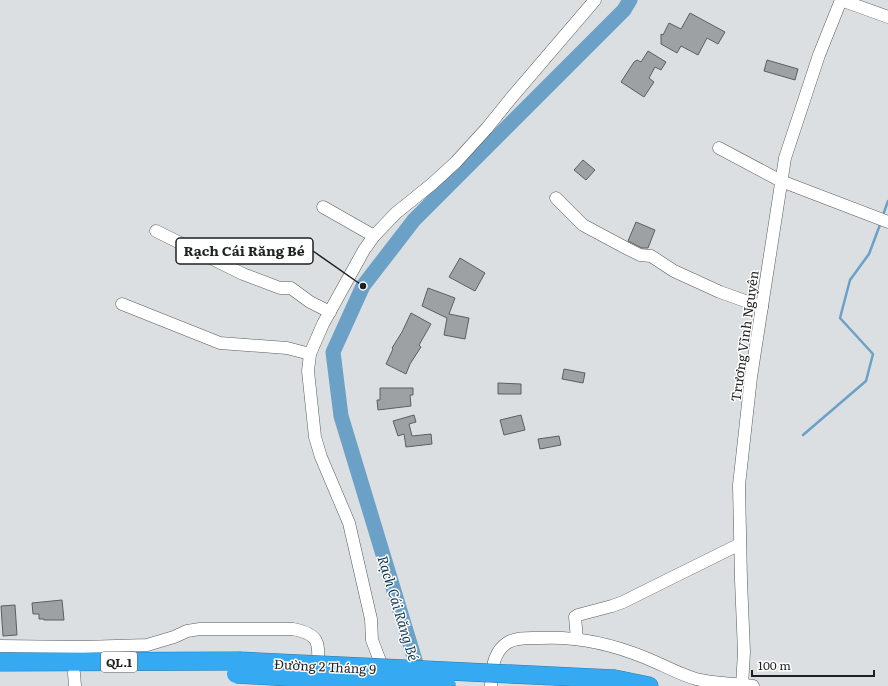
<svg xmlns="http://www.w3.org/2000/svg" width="888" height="686" font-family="Literata,serif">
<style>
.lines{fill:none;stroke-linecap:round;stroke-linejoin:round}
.stream{stroke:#6ca1c7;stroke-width:2.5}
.river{stroke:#6ca1c7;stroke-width:15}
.building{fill:#9ea1a3;stroke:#5c5f61}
.minor-casing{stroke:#585b5d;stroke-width:13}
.highway-casing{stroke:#2d79a8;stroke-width:19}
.minor{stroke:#fff;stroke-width:12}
.highway{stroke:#35a9f1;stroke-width:18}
.highway-bridge-casing{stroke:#2d79a8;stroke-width:19;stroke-linecap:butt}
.highway-bridge{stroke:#35a9f1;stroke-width:18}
.labels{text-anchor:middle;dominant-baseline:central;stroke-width:3;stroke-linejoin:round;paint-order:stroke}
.shield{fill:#fff;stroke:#626364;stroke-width:1}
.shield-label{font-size:12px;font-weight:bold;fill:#1f2021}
.street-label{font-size:13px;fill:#1f2021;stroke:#fff}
.water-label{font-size:14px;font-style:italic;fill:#0b3651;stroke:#fff}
.leader{fill:none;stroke:#1f2021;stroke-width:1.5}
.callout-dot{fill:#1f2021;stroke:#fff;stroke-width:1.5}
.callout{fill:#fff;stroke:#1f2021;stroke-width:1.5}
.callout-label{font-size:14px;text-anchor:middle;font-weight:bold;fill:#1f2021}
</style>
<rect width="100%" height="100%" fill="#dbdfe1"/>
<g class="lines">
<g class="stream">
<path d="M883,215L888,201"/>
<path d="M803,435L866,381L873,354L840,318L850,280L869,254L881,222"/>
</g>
<path class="river" d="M421,680L341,416L333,352L363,286L414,220L624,10L630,0"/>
</g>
<g class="building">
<path d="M690,13L725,32L718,44L707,38L698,55L681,46L677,53L661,44V34L663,35L669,23L681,29Z"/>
<path d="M648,51L666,62L661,70L655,67L649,78L654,82L644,97L621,82L634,62L637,60L641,62Z"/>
<path d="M767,60L798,69L795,80L764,71Z"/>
<path d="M583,160L595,170L586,180L574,170Z"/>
<path d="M636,222L655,230L648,248H642L628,241Z"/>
<path d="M460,258L485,273L475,291L449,277Z"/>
<path d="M428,288L455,298L449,314L469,318L465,339L444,335L447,318L422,306Z"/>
<path d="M411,313L431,324L419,345L421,347L410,364L406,374L386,364L393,349L392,348L402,332Z"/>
<path d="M564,369L585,373L583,383L562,379Z"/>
<path d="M498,383L521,384V394H498Z"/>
<path d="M380,388H413V395H410L411,406L378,410L377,400H380Z"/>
<path d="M414,415L416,422L409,424L412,436L431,434L432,444L406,447L404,434L398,436L393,421Z"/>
<path d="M521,415L525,430L504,435L500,420Z"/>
<path d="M559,436L561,445L540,449L538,439Z"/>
<path d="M62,600L64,620H44V619H39V614H33L32,603Z"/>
<path d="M15,605L17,635L3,636L1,606Z"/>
</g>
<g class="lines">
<g class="minor-casing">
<g id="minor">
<path d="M719,148L781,181L888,222"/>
<path d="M556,198L583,225L626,248L640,255L651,256L674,271L720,292L762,307"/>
<path d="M323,207L374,236"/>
<path d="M156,231L243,274L280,288H291L310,302L330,312"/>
<path d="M122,304L220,343L287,348L310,354"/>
<path d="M577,639L575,617L578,615L612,606L623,602L740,544"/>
<path d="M0,646L83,647L147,645L174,637L187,631L200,629H293C323,635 318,645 318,671"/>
<path d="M74,673L75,686"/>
<path d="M385,674L372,640L371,619L349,523L321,457L315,437L308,371L310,354L323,324L364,250L374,236L396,213L432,184L456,162L487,128L512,97L595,0"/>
<path d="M491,686C491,671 493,652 507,643C515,637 530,638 540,638C576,636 612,644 646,658C663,665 679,674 696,679C715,684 734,683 753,686"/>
<path d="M742,686L744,652L741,580L739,485L751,377L785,158L819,55L841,0L888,17"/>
</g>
</g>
<g class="highway-casing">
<g id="highway">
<path d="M0,662L239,661"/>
<path d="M615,679L649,686"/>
</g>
</g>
<use href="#minor" class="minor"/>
<use href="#highway" class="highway"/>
<g class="highway-bridge-casing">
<g id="highway-bridge">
<path d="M239,661L615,679"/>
<path d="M236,674L447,686"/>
</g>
</g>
<use href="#highway-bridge" class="highway-bridge"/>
</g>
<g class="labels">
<rect class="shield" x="101" y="652" width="36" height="20" rx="3"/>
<g class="shield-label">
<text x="119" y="662">QL.1</text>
</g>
<g class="street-label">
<text transform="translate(744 336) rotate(-82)">Trương Vĩnh Nguyên</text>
<text transform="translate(325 666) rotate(3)">Đường 2 Tháng 9</text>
</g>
<g class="water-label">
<text transform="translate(399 608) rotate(73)">Rạch Cái Răng Bé</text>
</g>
</g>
<path class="leader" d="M363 286L313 251"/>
<circle class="callout-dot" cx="363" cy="286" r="4"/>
<rect class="callout" x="176" y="238" width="137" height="26" rx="4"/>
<g class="callout-label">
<text x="244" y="256">Rạch Cái Răng Bé</text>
</g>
<path d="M752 670v6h122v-6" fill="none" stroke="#1f2021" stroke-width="2"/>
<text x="758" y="670" font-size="12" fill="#1f2021" stroke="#ffffff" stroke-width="3" paint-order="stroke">100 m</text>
</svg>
